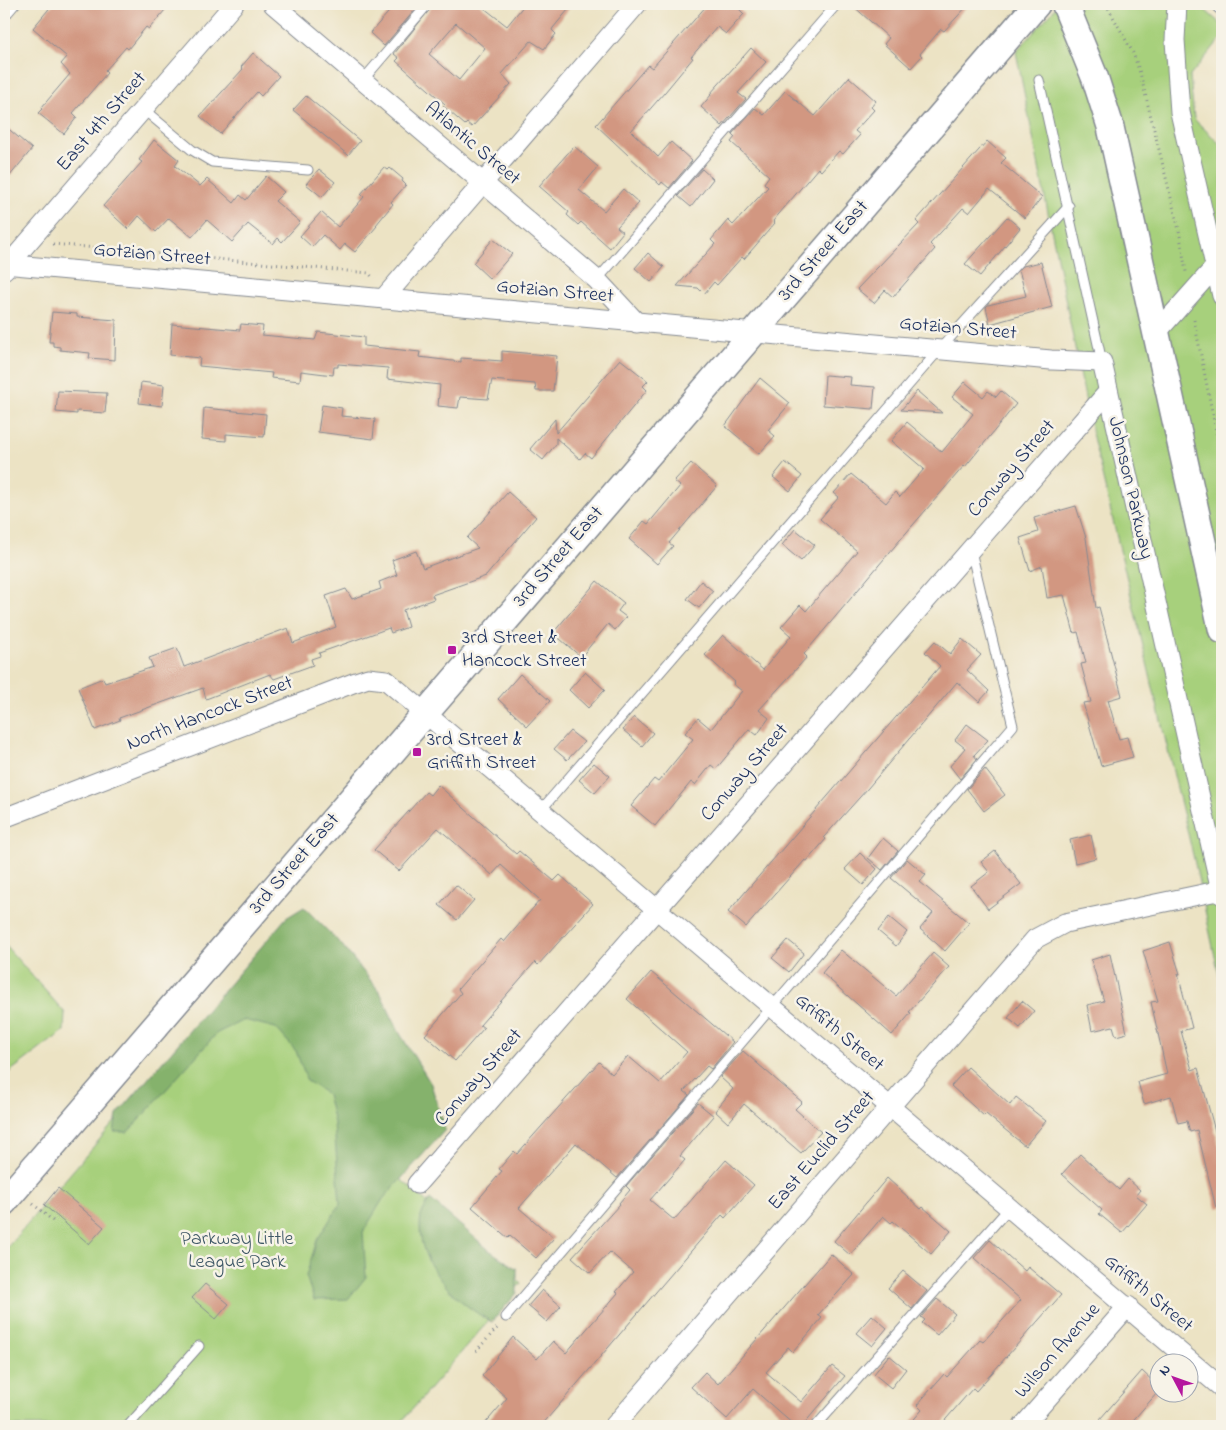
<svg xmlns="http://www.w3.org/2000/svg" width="1226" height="1430" font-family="'Indie Flower',sans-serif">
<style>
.green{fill:#a7d07c;stroke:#61806d}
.forest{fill:#85b26c;stroke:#507065}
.building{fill:#d29781;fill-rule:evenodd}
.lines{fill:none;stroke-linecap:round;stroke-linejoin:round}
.lane-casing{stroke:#848991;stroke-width:11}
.street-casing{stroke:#848991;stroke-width:21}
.secondary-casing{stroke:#848991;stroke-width:29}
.path{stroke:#848991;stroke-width:3;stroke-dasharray:1 4;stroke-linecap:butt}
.lane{stroke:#fff;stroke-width:9}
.street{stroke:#fff;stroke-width:19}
.secondary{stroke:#fff;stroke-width:26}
.poi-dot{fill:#b5179e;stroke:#f7f3e8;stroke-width:2}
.labels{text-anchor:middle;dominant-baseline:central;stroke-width:5;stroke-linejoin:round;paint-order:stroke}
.street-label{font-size:20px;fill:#1b2f5e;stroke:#f7f3e8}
.poi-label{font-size:20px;fill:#1b2f5e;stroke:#f7f3e8;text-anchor:start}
.park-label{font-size:20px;fill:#3e5766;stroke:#f7f3e8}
</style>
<rect width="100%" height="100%" fill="#f7f3e8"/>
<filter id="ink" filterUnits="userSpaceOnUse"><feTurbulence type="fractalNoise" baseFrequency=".02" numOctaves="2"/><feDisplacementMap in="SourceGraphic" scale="10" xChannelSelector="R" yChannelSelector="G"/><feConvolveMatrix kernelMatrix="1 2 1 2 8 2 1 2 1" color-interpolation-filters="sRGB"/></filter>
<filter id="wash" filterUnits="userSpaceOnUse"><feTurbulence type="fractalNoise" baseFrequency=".0096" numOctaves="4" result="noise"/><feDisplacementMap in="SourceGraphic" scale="20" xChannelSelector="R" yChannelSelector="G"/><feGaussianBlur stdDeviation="1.12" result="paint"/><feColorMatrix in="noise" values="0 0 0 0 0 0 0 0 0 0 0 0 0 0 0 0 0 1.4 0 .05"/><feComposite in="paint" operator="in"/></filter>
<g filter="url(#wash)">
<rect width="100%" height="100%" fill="#ece3c4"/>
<g class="green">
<path d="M1059,4H1198L1222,25V37L1190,76L1194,119L1222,146V989L1194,859L1092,433L1016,52Z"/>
<path d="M4,944L65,1013L64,1031L4,1076Z"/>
<path d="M255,958L445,1121L398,1177L521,1283L398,1426H4V1251Z"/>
</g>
<g class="forest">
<path d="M304,907L341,944L380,992L399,1032L431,1084L445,1130L383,1199L363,1232L366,1277L348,1299L314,1300L306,1276L317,1240L340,1204L334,1123L327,1094L307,1081L296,1051L276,1028L244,1020L217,1033L128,1132H114L117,1115L286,918Z"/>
<path d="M430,1199L489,1250L517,1269V1293L492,1322C456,1303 413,1262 421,1216C423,1210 427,1204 430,1199Z"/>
</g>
<g id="blocks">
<g class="building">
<path d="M53,4H156L165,10L149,29L146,27L128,49L126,47L105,71L107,73L73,113L77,117L64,134L38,113L42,109L41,108L70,74L61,64L67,57L33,28Z"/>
<path d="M396,4H420L384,46L370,33Z"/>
<path d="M434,4H479L507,26L525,4H573L553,28L552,30L556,34L544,49L531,41L502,74L511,84L472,127L467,123L465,125L443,106L445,104L396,61L399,58L394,54ZM456,23L485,48L459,80L429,54Z"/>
<path d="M708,4H734L744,14L726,34L717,27L691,57L693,58L665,92L631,131L658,157L671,142L692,161L669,188L662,182L660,185L596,125L648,65L652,68Z"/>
<path d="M851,4H969L944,31L941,29L920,54L922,56L911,68L884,44L889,38Z"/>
<path d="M751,48L766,62L738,93L746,99L722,126L701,107L711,95L710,94Z"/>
<path d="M253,53L279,76L261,96L257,92L220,134L200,116L243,69L241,67Z"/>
<path d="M849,77L876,101L871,107L874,110L855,131L860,135L843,154L839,151L821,171L818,168L773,221L775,223L744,259L742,257L717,285L714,282L704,294L698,288L677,286L715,244L711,240L728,220L733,225L768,187L764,183L769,176L731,142L735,137L732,134L755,108L764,115L785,91L815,116Z"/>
<path d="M306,96L360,141L348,155L293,110Z"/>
<path d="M4,125L32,149L4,183Z"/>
<path d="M154,140L179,160L175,166L200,186L207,179L234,203L240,195L246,200L266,176L284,192L275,201L300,222L282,242L278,238L273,244L248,224L232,242L207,220L192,237L169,218L156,232L139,216L128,229L103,206L142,162L139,160Z"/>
<path d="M987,141L1006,158L1001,163L1042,197L1025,218L989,189L969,213L963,208L930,244L935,249L893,297L885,290L874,303L857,289L919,224L916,221Z"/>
<path d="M574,146L598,167L579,190L604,211L623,189L639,203L617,227L623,232L610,248L581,222L578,225L567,215L569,212L539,186Z"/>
<path d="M384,167L388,170L390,168L403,179L402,181L406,185L391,202L393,204L376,225L377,226L355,252L345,244L340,250L323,235L312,247L300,236L321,212L338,227L364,197L361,194Z"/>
<path d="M319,169L335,182L322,197L306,184Z"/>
<path d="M702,169L713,179L691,207L678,196Z"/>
<path d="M1007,217L1020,228L980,276L965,264Z"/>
<path d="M493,239L512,254L490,279L473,263Z"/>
<path d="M648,253L664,267L651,282L635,268Z"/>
<path d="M1041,262L1052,307L990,324L986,307L988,305L1026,296L1019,270L1023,266Z"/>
<path d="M52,312L77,314V317L116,320L115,360L89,358L90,353L60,350V347L53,346V342H49Z"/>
<path d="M172,324L240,330L241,324L263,326L262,335L315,340L318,332L364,337V346L420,352L419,357L461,362V358L502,361V351L557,356L553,391H536L535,384L492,380L488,399L460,397L458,408L438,406L440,385L387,379L388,368L338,364V367H334L333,375L301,371L300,381L271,378L272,373L199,366L200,358L170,355Z"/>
<path d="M620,359L648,381L643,386L647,390L591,458L585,453L580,459L556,438V444L543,460L530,449L555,419L556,433Z"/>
<path d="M825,375L851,377L850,385L875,387L873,409L823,405Z"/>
<path d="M760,378L790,403L768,430L775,436L759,454L725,426Z"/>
<path d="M141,382L164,385L162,406L139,403Z"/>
<path d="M965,382L983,397L988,391L996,397L1001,391L1016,404L965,467L964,466L900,540L804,654L807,657L759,710L769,718L757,735L749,729L716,769L711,765L695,785L691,782L655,826L631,806L654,779L658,782L693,739L685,733L698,718L711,729L742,691L733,684L735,682L705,655L723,635L763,670L791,636L781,627L800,605L806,611L857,551L820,519L839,497L834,493L851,474L886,503L895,492L900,497L924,469L891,441L907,422L942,452L973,414L952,397Z"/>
<path d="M58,391L107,393L105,413L77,411V414L56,412Z"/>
<path d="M917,391L942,413L901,410Z"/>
<path d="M322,405L342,408L341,416L375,419L373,439L318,432Z"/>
<path d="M204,408L266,414L264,437L226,434V441L202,439Z"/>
<path d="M785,462L802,476L790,491L773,477Z"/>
<path d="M691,463L717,486L669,543L673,546L657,564L629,539L644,521L648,524L680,486L674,481Z"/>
<path d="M508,492L536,517L486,576L432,595L434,599L403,610L408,627L391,633L389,628L319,653L320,656L311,659L313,665L274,679L270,674L206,699L203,688L119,718L120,720L95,730L78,688L103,678L105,683L153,667L149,658L177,648L184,667L288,628L293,643L336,627L326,596L346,589L352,599L381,589L379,582L397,575L392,560L416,551L423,568L478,548L467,538Z"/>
<path d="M1076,506L1086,538L1096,608L1099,607L1122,696L1108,700L1119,739L1127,737L1133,757L1101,766L1083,703L1091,702L1081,664L1086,663L1078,632L1074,633L1064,595L1047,598L1042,566L1030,571L1020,538L1038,532L1034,518Z"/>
<path d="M795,529L815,545L801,561L782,545Z"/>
<path d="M597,581L624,603L618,611L626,617L615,630L608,624L581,657L553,633Z"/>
<path d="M701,581L713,591L699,608L687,599Z"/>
<path d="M962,639L981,655L967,670L989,691L979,702L957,682L868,788L824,837L826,839L807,861L805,860L746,927L728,912L940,666L925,652L935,641L950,654Z"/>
<path d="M585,672L605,690L588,708L569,690Z"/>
<path d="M520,674L550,701L527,726L498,699Z"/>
<path d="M634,717L653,733L642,746L623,730Z"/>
<path d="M967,724L988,740L974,755L977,759L960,779L950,766L965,748L955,740Z"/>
<path d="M570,731L584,742L567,760L554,749Z"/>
<path d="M594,763L610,776L595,793L579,780Z"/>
<path d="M985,769L1005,795L984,811L967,789Z"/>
<path d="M438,785L516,854L519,851L554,881L560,875L593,904L538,965L535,962L480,1025L484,1028L455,1061L425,1035L461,993L458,989L501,939L504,942L540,900L501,865L492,875L438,828L399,871L374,850L426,792L430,795Z"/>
<path d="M1091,835L1096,858L1075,863L1070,840Z"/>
<path d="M883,838L898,851L882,870L868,858Z"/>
<path d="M995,851L1021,884L988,909L971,886L989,872L981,862Z"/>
<path d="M860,853L877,869L863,885L845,869Z"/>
<path d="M907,859L926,875L920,882L969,923L945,951L920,929L933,913L891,878Z"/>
<path d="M456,885L474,900L457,920L439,905Z"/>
<path d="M889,917L907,932L896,946L878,931Z"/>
<path d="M788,940L804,953L789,972L772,958Z"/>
<path d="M1170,942L1180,974H1178L1192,1028L1181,1031L1192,1070L1198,1068L1222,1157V1207L1216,1208L1197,1130L1190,1132L1187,1121L1178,1123L1171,1096L1144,1104L1138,1082L1167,1074L1151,1002L1158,1001L1143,951Z"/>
<path d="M841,950L896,996L933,953L949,967L909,1012L911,1013L892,1035L822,973Z"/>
<path d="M1110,954L1127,1033L1116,1036L1113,1026L1092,1031L1087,1005L1104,1001L1091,960Z"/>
<path d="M651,972L733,1042L711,1069L707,1066L684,1091L689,1095L617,1178L576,1143L519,1208L554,1238L536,1258L510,1236L508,1238L472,1207L502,1171L499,1169L514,1151L517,1154L599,1062L612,1074L628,1056L660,1083L687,1052L627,999Z"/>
<path d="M1022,1001L1034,1011L1020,1028L1008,1018Z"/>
<path d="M743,1051L802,1102L795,1109L821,1132L801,1153L744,1104L728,1123L715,1111L733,1089L720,1077Z"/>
<path d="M968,1067L1010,1105L1016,1097L1046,1121L1025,1146L986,1114L984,1116L951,1086Z"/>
<path d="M698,1103L714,1116L680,1156L685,1160L650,1200L674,1220L726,1160L754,1185L725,1218L722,1215L541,1426H483L507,1398L482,1376L513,1337L537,1359L553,1341L566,1353L618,1293L616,1292L633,1272L610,1252L590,1273L572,1257L620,1204L619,1203L630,1190L626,1186Z"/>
<path d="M1080,1154L1119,1190L1128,1179L1140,1190L1136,1195L1147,1204L1122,1233L1099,1214L1102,1210L1062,1174Z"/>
<path d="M887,1178L921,1209L923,1207L951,1231L931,1254L893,1221L891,1223L883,1216L850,1255L834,1241Z"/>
<path d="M58,1188L104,1227L89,1244L44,1205Z"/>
<path d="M990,1240L1025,1271L1028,1267L1061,1295L976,1391L973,1388L940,1426H908L922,1410L917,1405L944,1374L947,1377L980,1340L983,1342L1021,1300L974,1258Z"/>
<path d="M831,1254L854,1275L818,1315L822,1318L793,1352L788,1347L766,1372L801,1402L832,1366L845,1376L802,1426H795L753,1389L727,1419L691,1387L705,1372L718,1384Z"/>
<path d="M903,1271L927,1291L912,1309L888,1288Z"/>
<path d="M205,1284L229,1304L216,1319L192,1298Z"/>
<path d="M542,1290L561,1306L547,1322L528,1306Z"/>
<path d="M937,1299L955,1314L937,1335L922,1323L925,1320L921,1317Z"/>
<path d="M872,1315L887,1328L872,1346L856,1333Z"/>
<path d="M889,1355L906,1369L891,1388L874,1374Z"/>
<path d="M1142,1371L1158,1386V1392L1128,1426H1109L1100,1419Z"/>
</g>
</g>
</g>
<g filter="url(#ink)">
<use href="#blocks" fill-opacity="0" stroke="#848991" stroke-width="1"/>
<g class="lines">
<g class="lane-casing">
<g id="lane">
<path d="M4,17L15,4"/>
<path d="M363,80L428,4"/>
<path d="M1039,80L1102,362"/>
<path d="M143,109L192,150L212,162L308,170"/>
<path d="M597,280L837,4"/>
<path d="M541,810L939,350L1069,206"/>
<path d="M506,1317L1013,726L971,551"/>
<path d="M128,1426L199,1346"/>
<path d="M816,1426L1010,1207"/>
</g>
</g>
<g class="street-casing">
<g id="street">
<path d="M273,4L597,280L637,323"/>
<path d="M1177,4L1175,40L1180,112L1222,296"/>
<path d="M1221,4L1222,5"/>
<path d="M4,264L1051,360L1102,362L1222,895"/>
<path d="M4,270L234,4"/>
<path d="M383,299L637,4"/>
<path d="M1157,332L1222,259"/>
<path d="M4,818L353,683L368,678L386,680L1222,1388"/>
<path d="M417,1184L1108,392"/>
<path d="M614,1426L1035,939L1065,923L1222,890"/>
<path d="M1023,1426L1128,1306"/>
</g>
</g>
<g class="secondary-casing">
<g id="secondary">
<path d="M1065,4L1095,78L1110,125L1222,630"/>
<path d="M4,1202L1037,4"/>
</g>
</g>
<g class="path">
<path d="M1106,4L1133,53L1140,73L1179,230L1186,272"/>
<path d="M53,244L369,273L373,278"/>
<path d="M1194,320L1222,462"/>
<path d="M33,1204L53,1221"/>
<path d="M476,1351L498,1327"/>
</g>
<use href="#lane" class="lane"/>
<use href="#street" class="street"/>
<use href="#secondary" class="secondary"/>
</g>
</g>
<g class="poi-dot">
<rect x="447" y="645" width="10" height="10" rx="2.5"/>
<rect x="412" y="747" width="10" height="10" rx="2.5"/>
</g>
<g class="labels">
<g class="street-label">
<text transform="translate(102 122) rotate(-49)">East 4th Street</text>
<text transform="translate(472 144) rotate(40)">Atlantic Street</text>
<text transform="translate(824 251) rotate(-49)">3rd Street East</text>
<text transform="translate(152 255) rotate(5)">Gotzian Street</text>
<text transform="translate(555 292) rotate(5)">Gotzian Street</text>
<text transform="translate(958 329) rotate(5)">Gotzian Street</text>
<text transform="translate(1012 469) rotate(-49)">Conway Street</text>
<text transform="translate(1130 488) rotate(77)">Johnson Parkway</text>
<text transform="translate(559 557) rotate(-49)">3rd Street East</text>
<text transform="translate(210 714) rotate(-21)">North Hancock Street</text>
<text transform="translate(745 773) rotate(-49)">Conway Street</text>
<text transform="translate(295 864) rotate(-49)">3rd Street East</text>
<text transform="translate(839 1033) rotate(40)">Griffith Street</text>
<text transform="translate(479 1078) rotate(-49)">Conway Street</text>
<text transform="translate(822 1151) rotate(-49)">East Euclid Street</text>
<text transform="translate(1148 1294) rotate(40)">Griffith Street</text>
<text transform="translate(1058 1351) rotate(-49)">Wilson Avenue</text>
</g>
<g class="poi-label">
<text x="462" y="638">3rd Street &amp;<tspan x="462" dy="23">Hancock Street</tspan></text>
<text x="427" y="740">3rd Street &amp;<tspan x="427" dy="23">Griffith Street</tspan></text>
</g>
<g class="park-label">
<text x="237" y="1239">Parkway Little<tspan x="237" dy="23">League Park</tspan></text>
</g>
</g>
<rect width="1226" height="1430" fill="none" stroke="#f7f3e8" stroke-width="20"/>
<g transform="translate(1174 1378) rotate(311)"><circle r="24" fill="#f7f3e8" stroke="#9fa5b1"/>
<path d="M0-4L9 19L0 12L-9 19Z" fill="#b5179e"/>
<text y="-8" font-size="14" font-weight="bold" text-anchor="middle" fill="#1b2f5e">N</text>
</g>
</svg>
